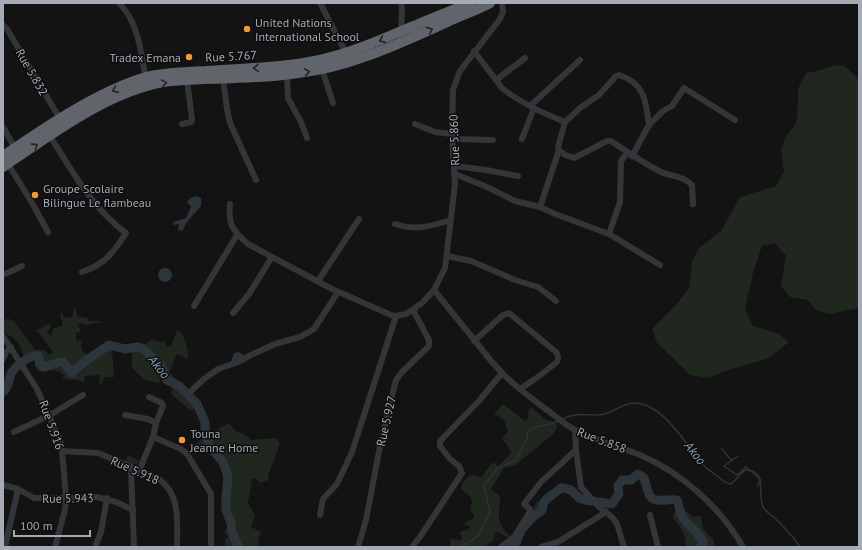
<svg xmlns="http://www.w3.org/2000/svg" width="862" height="550" font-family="'PT Sans',sans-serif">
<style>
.green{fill:#1f271f}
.water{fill:#2b353a}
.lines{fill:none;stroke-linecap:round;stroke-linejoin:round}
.stream{stroke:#2b353a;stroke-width:1.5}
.river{stroke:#2b353a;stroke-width:9}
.minor{stroke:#343539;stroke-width:6}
.highway{stroke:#60646b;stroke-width:10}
.oneway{stroke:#222426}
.poi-dot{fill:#f49b2b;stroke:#0e0e0f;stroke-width:1.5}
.labels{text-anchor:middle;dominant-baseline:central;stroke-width:3;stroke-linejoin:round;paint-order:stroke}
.poi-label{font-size:12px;fill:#a4abb5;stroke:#0e0e0f;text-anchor:start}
.street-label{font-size:12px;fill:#a4abb5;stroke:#0e0e0f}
.water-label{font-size:13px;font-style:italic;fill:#7a9db1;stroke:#0e0e0f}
</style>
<rect width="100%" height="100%" fill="#131314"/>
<g class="green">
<path d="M835,65L845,66L859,80V308L829,314L816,310L808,300L790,297L781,286L786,256L775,243L762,246L754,269L745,309L753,326L777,333L789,342L769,358L728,370L708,378L690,375L657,343L652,329L676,305L689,288L692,262L698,249L721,231L740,197L776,186L784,172L781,150L786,136L796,124L798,104V89L806,73L821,70Z"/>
<path d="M74,308L76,309L77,316L88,318V321H100L101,322L84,325L81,323L78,324L81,332L76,333V340L83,341L81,344L82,351L88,355H91L92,356L73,370L64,361L44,364L38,353L25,359C22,353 21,345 16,340C13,336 8,336 3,331V322L8,318L11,321L13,320L35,350L39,349L40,350H44L49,355L53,352L37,330L50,323L51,328L47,331L51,337L53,329L63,325L60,314L62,313L64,318L72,317Z"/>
<path d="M177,330C185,334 189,351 188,359L177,354L175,358L169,373L174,377V382C194,394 200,407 208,428L206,430L208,435L229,423L235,431L245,435L251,440L276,438L280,444L269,473L268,480L260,483L255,478L252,479L248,503L255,515L251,527L261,532L258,541L259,547H225V539L228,537V535L224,533L227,527V520L223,505L225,480L222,478L224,475L223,469H220L219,465L222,463L210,449L199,454L194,446L205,436L202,420L196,409L190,410L171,394L173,385L162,379L159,383L144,380C141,375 138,375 135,371C130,366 132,359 132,352L153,339L160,342L165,341L166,347L171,346Z"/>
<path d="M112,349L114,377H105L101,384L99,383L100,375L84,376L85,384L84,382H81V380L62,379L64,376L62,373L52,370L50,368L53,366L62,364L67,372L72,375L84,364L107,350Z"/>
<path d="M503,404L525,421L529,417L528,412L531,407L545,419L555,422L557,426L556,430L551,436L514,466L504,468L491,489L500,496C500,514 494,520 509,535L508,538L497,532L494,534L495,539L484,547H450L451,538L460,541L462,538L460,532L470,529V526L464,525V524L474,517V515L470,510L472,503L471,497L462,490C460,484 466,478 471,475L481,477L493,462L498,466L511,453L508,446L502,439L508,431L504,420L494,414Z"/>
<path d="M128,455L140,461L136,465L132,467L125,463Z"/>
<path d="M537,501H539L541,503L533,521L515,547H509L516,532L532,511Z"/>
<path d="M677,504L693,517L701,516L703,529L713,539L715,547H686L684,533L673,517Z"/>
</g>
<g class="water">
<path d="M196,196L201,198V206L186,223L183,230L178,231L179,224L174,225L173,222L186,218L191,207L187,202L190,198Z"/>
<circle cx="165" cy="275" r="7"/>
<path d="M238,352L243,354V359L236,362L231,361L234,353Z"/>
</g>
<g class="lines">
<g class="stream">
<path d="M563,419C579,410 591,418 605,414C614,411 623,404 633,403C661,401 685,443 700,461C704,467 710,471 716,475C721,479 724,483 731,484L745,470C768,469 757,495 763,507C765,511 771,515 775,518C784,527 793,536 800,547"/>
<path d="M722,449L732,461"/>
<path d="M738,456L724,466L737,475L746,467L761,480L757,486"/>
<path d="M460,547L478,536L490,512L484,485L498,468L516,460L527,439L528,431C537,424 547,427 558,421"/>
</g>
<g class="river">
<path d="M3,392C10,386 8,378 12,372C17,365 31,354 38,356L40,365L42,367C50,367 55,362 63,362L72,373L84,362L109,345L125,349L138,347L143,349L161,365L167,380L179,386L197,404L205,422V429L209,446L223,462L228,477L226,498V510L231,523L232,531L238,547"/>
<path d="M512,547L517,541L521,530L535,515L539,513L542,510L544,502L548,498L561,488H564L571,490L579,498L585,500L612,504L619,494L618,486L622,480H631L638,474L644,478C646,483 647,491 650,496C655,504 669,498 677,500C680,507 679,513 684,519C690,527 699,532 703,542L701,547"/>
</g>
<g class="minor">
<path d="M119,3C139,23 141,53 146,80"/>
<path d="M320,3L346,53"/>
<path d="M3,25L7,29L60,119"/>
<path d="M401,32L402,8L401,3"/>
<path d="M474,51L502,88C519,102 545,114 565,122L558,147L559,150L565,155L574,158L607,141H611C627,152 642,162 659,171C670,177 683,175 692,185L693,204"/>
<path d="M322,69L333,103"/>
<path d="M287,75L288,98L301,122L307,138"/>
<path d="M223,78L227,109L230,123L256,180"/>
<path d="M496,80L525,58"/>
<path d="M530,106L580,60"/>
<path d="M565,122L580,108L599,95L616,76L619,75C645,83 646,102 649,125"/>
<path d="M182,124L191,122L192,120L187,80"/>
<path d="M415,124L435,132L452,134"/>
<path d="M3,127L15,148"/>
<path d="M50,136C72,171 93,209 126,233C114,252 104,265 82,272"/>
<path d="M453,139L493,140"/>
<path d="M522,139L534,108"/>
<path d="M632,156L649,125L663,111L672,106L684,88L735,120"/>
<path d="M8,164L31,201L48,232"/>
<path d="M455,166L486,170L518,176"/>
<path d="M455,174L487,187L515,201L540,207L555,214L609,234L660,265"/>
<path d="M230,204C228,225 233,231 248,244L332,289L391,315L396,316L406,314L422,303L434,290L445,268L455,184L452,134L453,90L460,71L500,19L503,12L502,3"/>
<path d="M540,207L559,150"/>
<path d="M395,224C415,231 432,226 451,220"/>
<path d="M609,234L620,202L621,161L627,153"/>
<path d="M447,256L471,261L515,280L538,287L556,301"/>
<path d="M3,275L22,266"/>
<path d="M318,281L359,219"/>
<path d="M434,290L492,362C508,381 527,395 547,410C557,417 566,426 577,431C597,441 619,446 640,455C682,473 720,507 743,547"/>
<path d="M194,306L237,235"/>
<path d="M233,313L249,294L272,257"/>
<path d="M3,336L37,389L60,440L62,451L66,498L65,510L55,547"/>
<path d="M474,341L503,315L509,313L556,352C558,355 559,357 557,362L538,377L520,389"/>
<path d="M3,359L6,352L11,347"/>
<path d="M192,390L204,379L218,369L238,362L251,355L275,344L300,337L314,329L338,292"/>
<path d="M149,397L162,403L163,406L156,423"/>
<path d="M125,415L148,419L156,423L153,437L139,471"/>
<path d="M575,430L576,450L581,487L599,507L613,518L617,524L624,547"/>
<path d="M14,432L50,415L83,395"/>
<path d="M153,437L181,449L185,452L189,457L211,494V547"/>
<path d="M62,451L98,453L159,479C181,495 177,522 177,547"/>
<path d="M131,468L134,547"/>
<path d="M3,485L18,489L34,498H66L97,497L116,502L133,510"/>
<path d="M320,515L323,499L337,484L352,452L396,316"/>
<path d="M650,515L658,547"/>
<path d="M5,547L18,489"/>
<path d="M95,547L101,532L107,498"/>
<path d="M358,547L366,520L381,441L396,380L402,372L429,346V340L413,310"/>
<path d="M412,547L420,537L462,473L459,466L450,459L440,446V441L479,401L502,373"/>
<path d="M501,547L514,537L529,513L530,509L524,504L541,482L576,450"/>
<path d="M541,547L558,542L606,512"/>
</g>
<g class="highway">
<path d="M3,156C44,128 98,91 146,77C165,72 186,72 206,71C245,68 285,68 323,59C355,52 384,38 414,26C432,18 451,11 470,3"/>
<path d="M3,167C46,138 97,100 147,86C165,80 185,80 204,79C235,78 267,78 298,73C349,67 396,45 443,24C459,16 475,11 490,3"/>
</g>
</g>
<defs><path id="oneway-chevron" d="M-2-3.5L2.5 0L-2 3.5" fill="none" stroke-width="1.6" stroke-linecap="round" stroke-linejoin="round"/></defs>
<g class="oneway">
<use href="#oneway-chevron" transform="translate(430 30) rotate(-24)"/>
<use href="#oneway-chevron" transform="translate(382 40) rotate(156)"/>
<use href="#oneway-chevron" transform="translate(256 68) rotate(176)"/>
<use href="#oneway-chevron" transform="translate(307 72) rotate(-10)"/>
<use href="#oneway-chevron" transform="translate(164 83) rotate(-9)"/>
<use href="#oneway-chevron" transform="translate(115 90) rotate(156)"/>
<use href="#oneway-chevron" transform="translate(35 146) rotate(-33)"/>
</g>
<g class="poi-dot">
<circle cx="247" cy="29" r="4"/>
<circle cx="189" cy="57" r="4"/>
<circle cx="35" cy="195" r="4"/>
<circle cx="182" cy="440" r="4"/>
</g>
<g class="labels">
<g class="poi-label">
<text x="255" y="22">United Nations<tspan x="255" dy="14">International School</tspan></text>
<text x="181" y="57" text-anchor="end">Tradex Emana</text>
<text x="43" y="188">Groupe Scolaire<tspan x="43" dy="14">Bilingue Le flambeau</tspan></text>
<text x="190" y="433">Touna<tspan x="190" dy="14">Jeanne Home</tspan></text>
</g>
<g class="street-label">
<text transform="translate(231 56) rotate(-3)">Rue 5.767</text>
<text transform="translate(32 72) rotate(60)">Rue 5.832</text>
<text transform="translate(454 140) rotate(-92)">Rue 5.860</text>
<text transform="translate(386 421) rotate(-77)">Rue 5.927</text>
<text transform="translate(52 425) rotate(70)">Rue 5.916</text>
<text transform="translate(602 440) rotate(21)">Rue 5.858</text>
<text transform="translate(135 470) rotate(24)">Rue 5.918</text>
<text transform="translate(68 498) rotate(-1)">Rue 5.943</text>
</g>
<g class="water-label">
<text transform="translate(159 367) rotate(51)">Akoo</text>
<text transform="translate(695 453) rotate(51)">Akoo</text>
</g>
</g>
<rect width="862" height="550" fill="none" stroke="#a4abb5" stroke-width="8"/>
<path d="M14 530v6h76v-6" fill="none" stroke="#a4abb5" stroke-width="2"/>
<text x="20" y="530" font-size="12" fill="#a4abb5" stroke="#0e0e0f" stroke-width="3" paint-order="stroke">100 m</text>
</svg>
